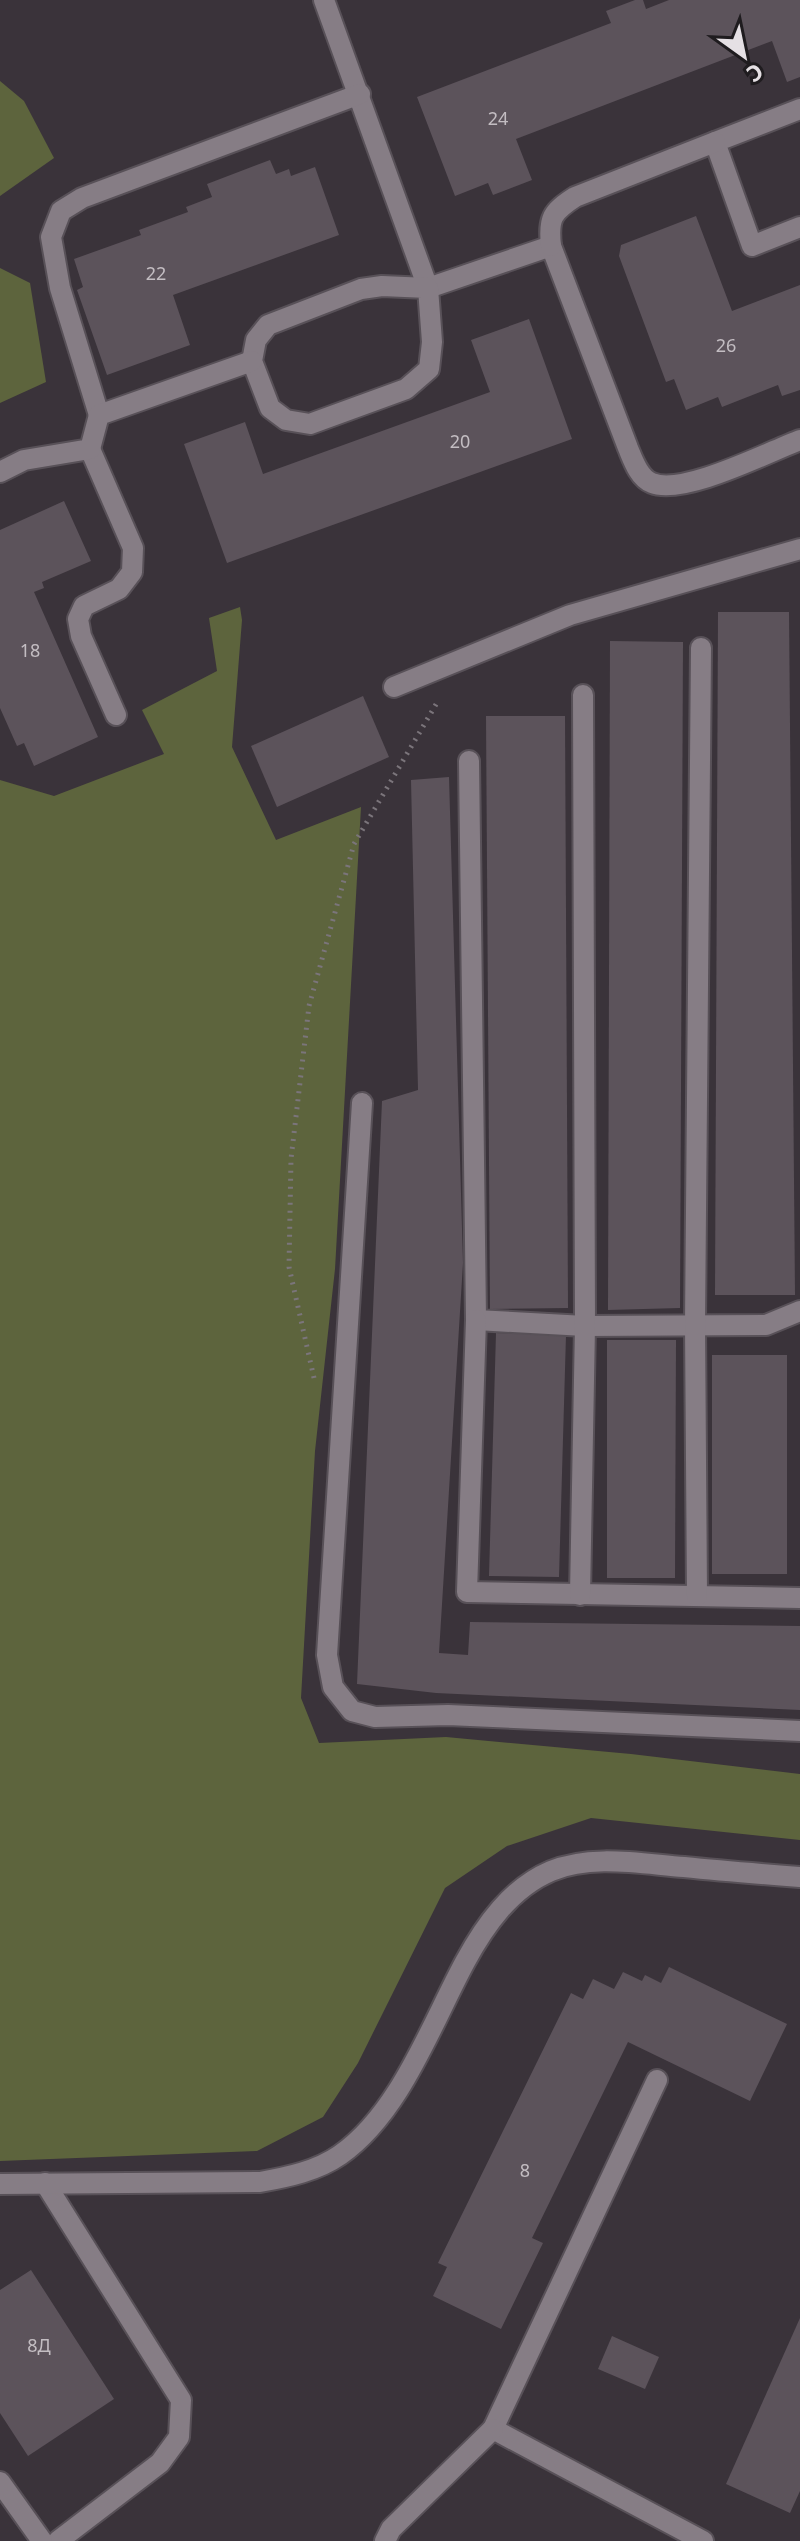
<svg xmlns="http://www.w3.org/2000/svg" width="800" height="2541" font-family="'Noto Sans',sans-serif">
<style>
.green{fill:#5d643d}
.building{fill:#5c535b}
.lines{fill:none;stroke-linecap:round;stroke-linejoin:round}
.minor-casing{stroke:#585158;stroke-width:24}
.path{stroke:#7b757b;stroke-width:5;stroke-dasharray:2 6;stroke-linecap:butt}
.minor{stroke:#867d85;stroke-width:20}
.labels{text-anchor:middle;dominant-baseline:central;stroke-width:7;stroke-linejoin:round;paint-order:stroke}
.number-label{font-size:18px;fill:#c3bdc2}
</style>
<rect width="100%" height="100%" fill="#3a333a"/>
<g class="green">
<path d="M0,81L24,101L54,158L0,196Z"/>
<path d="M0,268L30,283L46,382L0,403Z"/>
<path d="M240,607L242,620L232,747L276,840L361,807L335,1269L315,1451L301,1698L319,1743L446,1737L631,1754L800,1774V1840L591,1818L507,1846L445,1888L358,2063L323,2117L257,2151L0,2161V780L54,796L164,754L142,710L217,671L209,618Z"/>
</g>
<g class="building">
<path d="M635,0H643L646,9L669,0H800V77L787,82L772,41L516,139L532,180L493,195L488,183L455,196L417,97L611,23L606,11Z"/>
<path d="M270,160L276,174L289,169L291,176L315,167L339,235L173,295L190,345L107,375L77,290L83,287L74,259L141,235L139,230L188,212L186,207L212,197L207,184Z"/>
<path d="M696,216L732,311L800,285V390L782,396L778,385L722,407L718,397L686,410L674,379L666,382L619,256L621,245Z"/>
<path d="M529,319L572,439L227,563L184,444L245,422L263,474L490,392L471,340Z"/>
<path d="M64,501L91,561L42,582L44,588L34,592L98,737L34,766L24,743L17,746L0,708V530Z"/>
<path d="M718,612H789L795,1295H715Z"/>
<path d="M610,641L683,642L680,1308L608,1310Z"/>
<path d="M363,696L389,757L277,807L251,746Z"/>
<path d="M486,716H565L568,1308L490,1309Z"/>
<path d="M449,777L463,1263L439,1653L468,1655L470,1622L800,1626V1710L436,1693L357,1684L382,1101L418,1090L411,780Z"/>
<path d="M496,1333L566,1335L559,1577L489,1576Z"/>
<path d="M607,1340H676L675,1578H607Z"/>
<rect x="712" y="1355" width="75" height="219"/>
<path d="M669,1967L787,2024L750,2101L628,2042L532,2238L543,2243L501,2329L433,2296L447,2267L438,2263L571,1993L583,1999L593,1979L614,1989L623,1972L642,1981L645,1975L661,1983Z"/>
<path d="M31,2270L114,2399L28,2456L0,2413V2290Z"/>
<path d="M800,2318V2491L790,2513L726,2484Z"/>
<path d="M612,2336L659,2357L645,2389L598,2369Z"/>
</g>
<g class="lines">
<g class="minor-casing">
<g id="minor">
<path d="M324,0L428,288L551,246L628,448C633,460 639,478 652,483C683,496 768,452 800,440"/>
<path d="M800,109L715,142L752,246L800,227"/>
<path d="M551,246C548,218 552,212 575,197L715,142"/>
<path d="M382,286L428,288L432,342L429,369L406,389L310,424L286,420L270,408L252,361L256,340L268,325L361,289Z"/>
<path d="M99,415L60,288L51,237L61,211L82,198L360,94"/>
<path d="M90,449L133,548L132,572L119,589L84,606L78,619L81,636L116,715"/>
<path d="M0,472L24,460L90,449L99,415L252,361"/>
<path d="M394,687L570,615L800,549"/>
<path d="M469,761L476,1320L585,1326L766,1325L800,1311"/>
<path d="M362,1103L327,1655L333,1687L352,1711L375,1717L448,1715L800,1731"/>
<path d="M476,1320L467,1592L800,1598"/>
<path d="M580,1595L585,1326L583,695"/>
<path d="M697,1596L695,1324L701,648"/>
<path d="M657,2080L493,2429L703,2541"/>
<path d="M45,2183L181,2400L179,2437L160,2463L58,2541"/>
<path d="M0,2184L260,2182C288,2177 317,2171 340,2155C400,2113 431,2025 465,1962C485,1925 511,1888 551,1871C592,1854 642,1864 684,1867C723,1871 761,1874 800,1877"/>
<path d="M0,2482L42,2541"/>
<path d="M385,2541L391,2529L493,2429"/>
</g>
</g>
<path class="path" d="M314,1378L289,1267L291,1159L309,1006L354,844L438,701"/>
<use href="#minor" class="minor"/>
</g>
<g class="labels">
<g class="number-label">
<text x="498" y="118">24</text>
<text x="156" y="273">22</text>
<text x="726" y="345">26</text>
<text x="460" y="441">20</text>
<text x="30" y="650">18</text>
<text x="525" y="2170">8</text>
<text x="39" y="2345">8Д</text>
</g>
</g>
<g transform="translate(744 56) rotate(147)" stroke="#1f1c1f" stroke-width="6" paint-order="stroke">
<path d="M0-6L14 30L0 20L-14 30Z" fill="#e5e0e4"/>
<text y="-12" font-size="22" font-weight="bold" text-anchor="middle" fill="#e5e0e4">С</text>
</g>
</svg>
